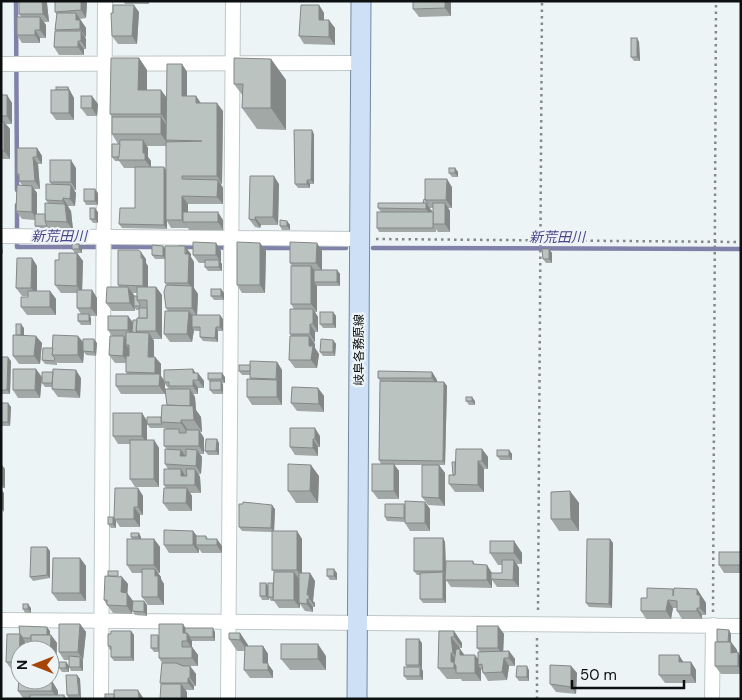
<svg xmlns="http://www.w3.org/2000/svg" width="742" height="700" font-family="'DM Sans','Noto Sans JP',sans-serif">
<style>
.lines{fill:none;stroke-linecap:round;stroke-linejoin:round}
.stream{stroke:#8182a9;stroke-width:4.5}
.minor-casing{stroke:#c0c7c9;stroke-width:16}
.major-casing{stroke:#748aa1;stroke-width:21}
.path{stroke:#83898a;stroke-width:2.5;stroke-dasharray:2.5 4;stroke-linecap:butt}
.minor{stroke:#fff;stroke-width:14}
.major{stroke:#cde0f5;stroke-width:19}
.wall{fill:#a1a8a6;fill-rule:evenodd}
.shaded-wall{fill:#838887}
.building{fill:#bbc3c1;stroke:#838887}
.labels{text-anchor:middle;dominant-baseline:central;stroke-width:4.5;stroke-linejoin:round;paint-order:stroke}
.street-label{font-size:12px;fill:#0d1010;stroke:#edf4f6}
.water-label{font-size:14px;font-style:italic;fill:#4b4589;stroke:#edf4f6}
</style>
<rect width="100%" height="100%" fill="#edf4f6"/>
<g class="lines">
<g class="stream">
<path d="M16,1L17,190"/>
<path d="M17,205V247H158"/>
<path d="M180,247H198"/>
<path d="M213,247L230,248"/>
<path d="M258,248H295"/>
<path d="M315,248H346"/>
<path d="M373,248L741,249"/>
</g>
<g class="minor-casing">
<g id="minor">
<path d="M1,64L360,63"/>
<path d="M1,236L360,239"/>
<path d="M1,620L741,626"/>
<path d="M101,699L105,1"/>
<path d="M228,699L233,1"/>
<path d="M712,699L713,625"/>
</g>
</g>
<g class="major-casing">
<path id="major" d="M357,699L361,1"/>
</g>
<g class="path">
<path d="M376,239L741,242"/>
<path d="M538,610L542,1"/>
<path d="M713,612L716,1"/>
<path d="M537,699V638"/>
</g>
<use href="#minor" class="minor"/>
<use href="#major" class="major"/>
</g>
<g class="wall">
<path d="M19,1H46L47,3L49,22H44L46,25V38H40V43H22L17,35L21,17L19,14Z"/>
<path d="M123,1H149V4H125Z"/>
<path d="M451,1V16L419,17L413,9Z"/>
<path d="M87,3L86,18L80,19L86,28V37H85L86,39V49H84V55H59L54,47L56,31L55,30L57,15L55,12Z"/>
<path d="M319,5L324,13V20L335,28V45L304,44L299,36Z"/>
<path d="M139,12L137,44H118L112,36L113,13Z"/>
<path d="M637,38L639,42L640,61H634L631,57Z"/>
<path d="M139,58L147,70V90L167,98L182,64L187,72V96H196L201,103L223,111L222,184H221L223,188V204H188V212L223,220V230H189L188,228H171L167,221V229L122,228L119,224L135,208V168H124L119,161H115L112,157L118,144L112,134V117L110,114ZM147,146H166V170L151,167V161L148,157V148Z"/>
<path d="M271,59L286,80V130L257,129L242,108L243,96L234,84Z"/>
<path d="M71,91V93L74,98V120H56L51,113Z"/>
<path d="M1,95H7L12,103V124H6L10,129V159H1Z"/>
<path d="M98,104L97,116H87L81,108Z"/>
<path d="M314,134V184H310V188H298L295,184Z"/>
<path d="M37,148L42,156V164H38L40,189H34L37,193V214H45L48,203L46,200L52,185L50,182L76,168V190H74L76,193L75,206H68V208L71,211L73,230L50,228V230H38L35,226V220L22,219L16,211L22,185L19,181V177L17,174Z"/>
<path d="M455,168L458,172V177H452L449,173Z"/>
<path d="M279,184L278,225H261L260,228L255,227L249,219Z"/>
<path d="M452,187V208H448L450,211V232H438L436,229V232H379L377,228L381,212L378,208L423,203L425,199ZM429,208H433V212H432V211Z"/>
<path d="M98,193V205H86L84,201Z"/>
<path d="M98,212V223H93L90,219Z"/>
<path d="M287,221L290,225V230H282L280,226Z"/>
<path d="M216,243L221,251V263L222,264V271H208L205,267V263H199L193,255Z"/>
<path d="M260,243L266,251L265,293H242L237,285Z"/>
<path d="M163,246L165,248L191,254V257L194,262V288L198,294L197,315L223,319V331H218V342L203,341L200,337V331H195L194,330L192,342H170L164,334L168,311L166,308L167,285L165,283V259H155L152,255Z"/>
<path d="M82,248V253H75L72,249Z"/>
<path d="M549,249L552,253V263H546L543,259Z"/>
<path d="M322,251V270H337L340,274V286H317V312H315L318,317V332H315V342H314L315,344V348L319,354L317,368H295L289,360L291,336L290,334L294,309L291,304L292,266L290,263Z"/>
<path d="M77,253L83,261L82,290H92L97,298V316H90L91,318V325H81L78,321L81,314L77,308V293H61L55,285L59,260Z"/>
<path d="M32,258L37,266V291H50L56,299V315H27L21,307L28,296H22L16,288Z"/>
<path d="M146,259V263L148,266V287H156L162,295V339H153L154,341V357H155L161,364V376L164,380L198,373L204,381V388H198V394H193L195,397L196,410L201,417L202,432H200L204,438V454H200L202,457L201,474H199L200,477L201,493H190L192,496V511H169L163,503L166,488L164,485L168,469L165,464L167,449L164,446L166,429L165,428H150L147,424V440H154L159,448V487H135L130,479V444H118L113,436L142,413L147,421L161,417L167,405L165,391V394H121L116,386L127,374L126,372V363H115L109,355L112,336L108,330L128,316L133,323L139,318V310H136L135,308V311H112L106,303L119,287L118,285ZM133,293H137V296H134ZM165,384L169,389H165Z"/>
<path d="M221,289L224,293V300H214L211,296Z"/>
<path d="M333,312L336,316V328H323L320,324Z"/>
<path d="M24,328V335L42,343L40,364H19L13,356L16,335Z"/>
<path d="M333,340L336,344L335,356H323L320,352Z"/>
<path d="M83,342L97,343L96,356L86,355L84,352L83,363H58L57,362V365L45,364L42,360L53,348Z"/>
<path d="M1,357L11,361L10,394H1Z"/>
<path d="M277,362L282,370V405H252L247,397L250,379V375H242L239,371L250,365Z"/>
<path d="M432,372L437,380V382H444L447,386L445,465H439L445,473V506L428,505L422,497V465H394L399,471V499H378L372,491L381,464L379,460L380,381L378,378Z"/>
<path d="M42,377L40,398H18L13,390Z"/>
<path d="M225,377V383H222L223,385V394H213L210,390V383L208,379Z"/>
<path d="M81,378L80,398L58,397L52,389V387H45L42,383Z"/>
<path d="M318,388L324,396V412L297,411L291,403Z"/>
<path d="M466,401H475V405H469Z"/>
<path d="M1,403H8L11,407L10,426H1Z"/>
<path d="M320,436V447H318V456L295,455L290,447Z"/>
<path d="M219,443V455H208L205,451Z"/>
<path d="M482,449L488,457V469H484V492H455L449,484L453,475L455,462Z"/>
<path d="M509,450L512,454V460H500L497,456Z"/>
<path d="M1,464L5,469V488H1Z"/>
<path d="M319,476L318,503H296L288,491Z"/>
<path d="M138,488L143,496V515H140V527H120L116,521V528H111L108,524L113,517L114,518Z"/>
<path d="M570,491L579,503V531H559L551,519Z"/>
<path d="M425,502L430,509V531H410L405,523V522L387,521L385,517L404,504L405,506Z"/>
<path d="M275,509L274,531H297L302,539V573H310L315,581L313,601L315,603V607H313V612L305,611L300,604V608H279L274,601H271L269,598V600H262L260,596L268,586L273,583L274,572L272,570V532L242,531L239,527Z"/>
<path d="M193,531L197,536H206L208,539L222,546V553H202L199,549V553H169L164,545Z"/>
<path d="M131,537H141V539H154L160,547V573H158L161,577V579L164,584V605H148L142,597V573H132L127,565L132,539Z"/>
<path d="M443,538L445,542L446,570L473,561L475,565L492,573H502V565H498L490,553L514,541L522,553V564H517L519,568V587H497L492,580V588L451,587L446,580V603H423L420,599V575H417L414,571Z"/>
<path d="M610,539L613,543L612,608L589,607L586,603Z"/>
<path d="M50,551V578L33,581L30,577Z"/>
<path d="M741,552V573H724L719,565Z"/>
<path d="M80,558L86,566V601H58L52,593Z"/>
<path d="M337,573V580H330L327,576Z"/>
<path d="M121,575V576L128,584L127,593L133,601H144L147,605V616L135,615L132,610V614L113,613L107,605L104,600Z"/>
<path d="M673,589L674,590L697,589L706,603V615H702V619H682L677,611V608H673L671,619H646L641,611Z"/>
<path d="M31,608V613H25L23,609Z"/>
<path d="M80,624L86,632L83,660V671H71L69,667V672H62L59,668L66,662L69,666V660H64L59,652Z"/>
<path d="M183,624L185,628L215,632V641H192V647L198,655V666H190L196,674V686H194V690H185L187,692V699L161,684L160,683L162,663L159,658V652H154L151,648L158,635L159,636Z"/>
<path d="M498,626L504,634L503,651H509L515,659V666H509L507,680L488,681L481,669V681H462L461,679H447L438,668L454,631L462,643V648H460V649L464,655L478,658L480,652L477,648Z"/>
<path d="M729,630L731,634V642L737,650V652L741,657V674H721L715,666L717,642Z"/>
<path d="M50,631V635H51L57,643L56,670H50L52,672V681L58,691V695H64L67,699H16L23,698L18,691V670H12L6,662L20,634ZM25,642H31L50,650V680H20V650H25Z"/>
<path d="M131,631L134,635V661H114L111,657V650H110L108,646L111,634Z"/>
<path d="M240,633L248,645V646H263L268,654V664L273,671V678H250L244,670L245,651H237L229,639Z"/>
<path d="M422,643V669L423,671V680H407L404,676L407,667L406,665Z"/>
<path d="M326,656V670H290L281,659Z"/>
<path d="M691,662L696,670V683H665L659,675Z"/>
<path d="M571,666L577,673L576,694L556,692L550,684Z"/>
<path d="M529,670V681H519L516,677Z"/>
<path d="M77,675L80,679L81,699H69L67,695Z"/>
</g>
<g class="shaded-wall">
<path d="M42,1H46L47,3L49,22L43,14Z"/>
<path d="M81,1H85L87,3L86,18L81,10Z"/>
<path d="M445,1H451V16L445,8Z"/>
<path d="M134,5L139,12L137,44L132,36Z"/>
<path d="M319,5L324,13V28L319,20Z"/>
<path d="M76,13L86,28V37L80,29L76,20Z"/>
<path d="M40,17L46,25V38L40,30Z"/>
<path d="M329,20L335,28V45L329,37Z"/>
<path d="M35,30L40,38V43L35,35Z"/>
<path d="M81,31L86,39V49L81,41Z"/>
<path d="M637,38L639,42L640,61L637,57Z"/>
<path d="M78,41L84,49V55L78,47Z"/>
<path d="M139,58L147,70V102L138,90Z"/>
<path d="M271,59L286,80V130L271,108Z"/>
<path d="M182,64L187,72V104L182,96Z"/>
<path d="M68,87L74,98V120L69,113Z"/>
<path d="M161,90L170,102L169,126L161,114Z"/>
<path d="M7,95L12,103V124L7,116Z"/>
<path d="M92,96L98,104L97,116L92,108Z"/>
<path d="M196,96L201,104L196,103Z"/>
<path d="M217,103L223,111L222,184L217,176Z"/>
<path d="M161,117L169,129L166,140L169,144V146L161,134Z"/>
<path d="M4,122L10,129V159L4,151Z"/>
<path d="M312,130L314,134V184L311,180Z"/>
<path d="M143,140L148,148V157L151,161V168L145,160L143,153Z"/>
<path d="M37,148L42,156V164L37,157Z"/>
<path d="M33,157L38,164L40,189L35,181Z"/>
<path d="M71,160L76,168V190L71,182Z"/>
<path d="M164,167L167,171L166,220L167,221V229L164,225Z"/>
<path d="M455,168L458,172V177L455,173Z"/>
<path d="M274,176L279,184L278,225L273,217Z"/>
<path d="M447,179L452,187V208L446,200Z"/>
<path d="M218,180L223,188V204L217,197Z"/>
<path d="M307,180L310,184V188L307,184Z"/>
<path d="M71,185L76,193L75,206L70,199Z"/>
<path d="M32,186L37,193V220L32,212Z"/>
<path d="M95,189L98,193V205L95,201Z"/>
<path d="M182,196L188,204V222H183L188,228L182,220Z"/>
<path d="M63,198L71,211L73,230L67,222L65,205L63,201Z"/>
<path d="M426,203L432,211L431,216L426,209Z"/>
<path d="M445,203L450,211V232L445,224Z"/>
<path d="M95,208L98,212V223L95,219Z"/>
<path d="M218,212L223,220V230L218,222Z"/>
<path d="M255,217L261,225L260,228L255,220Z"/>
<path d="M287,221L290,225V230L287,226Z"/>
<path d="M1,243L2,244L3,254L1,251Z"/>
<path d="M216,243L221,251V263L216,255Z"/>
<path d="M260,243L266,251L265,293L260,285Z"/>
<path d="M317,243L322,251V271L316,263Z"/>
<path d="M79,244L82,248V253L79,249Z"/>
<path d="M163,246L166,250V259L163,256Z"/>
<path d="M185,246L191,254V257L194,262V288L198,294L197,316L192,308V288L188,283Z"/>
<path d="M549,249L552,253V263L549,259Z"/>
<path d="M141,252L146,259V263L148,266V294L143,286Z"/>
<path d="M77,253L83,261L82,294L77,286Z"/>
<path d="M32,258L37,266V296L31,288Z"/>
<path d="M219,260L222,264V271L219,267Z"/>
<path d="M311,266L317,274L314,282L317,286V312L311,304Z"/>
<path d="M337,270L340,274V286L337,282Z"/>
<path d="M128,287L134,295L135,306H134L135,311L130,303Z"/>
<path d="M156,287L162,295V339L156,331Z"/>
<path d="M221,289L224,293V300L221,296Z"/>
<path d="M92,290L97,298V316L91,308Z"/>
<path d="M50,291L56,299V315L50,307Z"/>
<path d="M313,309L318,317V332L313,324Z"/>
<path d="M189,311L195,319L192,327L194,330L192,342L187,334Z"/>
<path d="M333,312L336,316V328L333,324Z"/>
<path d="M89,314L91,318V325L89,321Z"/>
<path d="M220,315L223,319V331L220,327Z"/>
<path d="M128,316L134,324V338L128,330Z"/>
<path d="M21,324L24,328V340L21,336Z"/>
<path d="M310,324L315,332V342L310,334Z"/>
<path d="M216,327L218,331V342L215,338Z"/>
<path d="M149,333L154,341V364L148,357Z"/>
<path d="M36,336L42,343L40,364L34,356Z"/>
<path d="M78,336L84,343L83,351L84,352L83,363L78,355Z"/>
<path d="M124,336L129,344L126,345L129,348V363L123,356Z"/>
<path d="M309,336L315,344V348L319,354L317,368L311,360L309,346Z"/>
<path d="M94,339L97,343L96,356L94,352Z"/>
<path d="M333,340L336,344L335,356L333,352Z"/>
<path d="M8,357L11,361L10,394L7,390Z"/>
<path d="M155,357L161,364V376L165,382H164L165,384V394L159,386V379L155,373Z"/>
<path d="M277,362L282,370V405L277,397Z"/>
<path d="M36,369L42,377L40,398L35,390Z"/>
<path d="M193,369L198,377V373L204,381V388L193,373Z"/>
<path d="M76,370L81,378L80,398L75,390Z"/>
<path d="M432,372L437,380V386L432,378Z"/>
<path d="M222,373L225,377V383L222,379Z"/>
<path d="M193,380L198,388V394L193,386Z"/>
<path d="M221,381L223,385V394L221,390Z"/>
<path d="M444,382L447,386L445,465L443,461Z"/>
<path d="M318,388L324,396V412L319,404Z"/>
<path d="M190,389L195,397L196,410L201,417L202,432L194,420L190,407Z"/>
<path d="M472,397L475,401V405L472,401Z"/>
<path d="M8,403L11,407L10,426L8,422Z"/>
<path d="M142,413L147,421V444L142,436Z"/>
<path d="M181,420L189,432V435L181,423Z"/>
<path d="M315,428L320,436V447L315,439Z"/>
<path d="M199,430L204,438V454L199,446Z"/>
<path d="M217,439L219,443V455L216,451Z"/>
<path d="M313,439L318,447V456L313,448Z"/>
<path d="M154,440L159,448V487L154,479Z"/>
<path d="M482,449L488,457V469L482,461Z"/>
<path d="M181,450L186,457L180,456Z"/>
<path d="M197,450L202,457L201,474L196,466Z"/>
<path d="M509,450L512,454V460L509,456Z"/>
<path d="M478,461L484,469V492L478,485Z"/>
<path d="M1,464L5,469V488L1,483Z"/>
<path d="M394,464L399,471V499L394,491Z"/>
<path d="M311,465L319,476L318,503L310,491Z"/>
<path d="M439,465L445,473V506L439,498Z"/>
<path d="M181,469L186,477L181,476Z"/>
<path d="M195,469L200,477L201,493L195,485Z"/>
<path d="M138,488L143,496V515L138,507Z"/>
<path d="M187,488L192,496V511L186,503Z"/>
<path d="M1,489L4,493V512L1,508Z"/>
<path d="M570,491L579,503V531L571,519Z"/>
<path d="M425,502L430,509V531L425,523Z"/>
<path d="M272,505L275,509L274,532L271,528Z"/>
<path d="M134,507L140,515V527L134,519Z"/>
<path d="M113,517L116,521V528L113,524Z"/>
<path d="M193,531L199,539L196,545L199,549V553L193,545Z"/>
<path d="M297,531L302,539V578L297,570Z"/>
<path d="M139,533L141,537V541L138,537Z"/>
<path d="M443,538L445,542L446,575L443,571Z"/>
<path d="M154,539L160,547V573L154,565Z"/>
<path d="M217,539L222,546V553L217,545Z"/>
<path d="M610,539L613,543L612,608L609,604Z"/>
<path d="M514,541L522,553V564L514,553Z"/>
<path d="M47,547L50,551V578L47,575Z"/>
<path d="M80,558L86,566V601L80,593Z"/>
<path d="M514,560L519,568V587L513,580Z"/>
<path d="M487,565L492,573L491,579L492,580V588L487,580Z"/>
<path d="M155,569L161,577V579L164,584V605L158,597L155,576Z"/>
<path d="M334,569L337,573V580L334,576Z"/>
<path d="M294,572L300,580V608L294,600Z"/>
<path d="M443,572L446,576V603L443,599Z"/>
<path d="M310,573L315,581L313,601L315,603V607L307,595Z"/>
<path d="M122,577L128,584L127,600L121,592Z"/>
<path d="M266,583L269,587L268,597L269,600L266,596Z"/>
<path d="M697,589L706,603V615L700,608L697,595Z"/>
<path d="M127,593L133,601L132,614L127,606Z"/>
<path d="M307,599L313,607V612L307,604Z"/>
<path d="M668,600L673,608L671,619L666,611Z"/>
<path d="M144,601L147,605V616L144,612Z"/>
<path d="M28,604L31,608V613L28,609Z"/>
<path d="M697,608L702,615V619L697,611Z"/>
<path d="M80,624L86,632L83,660L78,652Z"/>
<path d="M183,624L188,632V635L192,641V647L198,655V666L192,658V649L187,641L183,633Z"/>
<path d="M498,626L504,634L503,656L498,648Z"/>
<path d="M47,627L50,631L49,643L46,639Z"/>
<path d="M213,628L215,632V641L213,637Z"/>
<path d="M729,630L731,634V646L728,642Z"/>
<path d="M131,631L134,635V661L131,657Z"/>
<path d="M454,631L462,643V648L454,637Z"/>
<path d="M240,633L248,645V651L240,640Z"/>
<path d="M20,634L25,642V650H20V663L19,662Z"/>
<path d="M51,635L57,643L56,670L50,662Z"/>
<path d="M451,637L460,648V654V649L466,657L462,665L453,653Z"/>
<path d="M419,639L422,643V669L419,665Z"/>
<path d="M731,642L737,650V660L731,653Z"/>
<path d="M318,644L326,656V670L318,659Z"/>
<path d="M263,646L268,654V664L273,671V678L263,663Z"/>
<path d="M509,651L515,659V666L509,658Z"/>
<path d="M738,652L741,657V671L738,666Z"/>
<path d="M451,653L460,665L457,673L454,668L451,662Z"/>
<path d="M475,655L481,663L478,665L481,669V681L475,673Z"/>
<path d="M679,655L684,663L679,662Z"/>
<path d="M80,657L83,661V671L80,667Z"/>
<path d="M504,658L509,666L507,680L502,672Z"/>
<path d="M66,662L69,666V672L66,668Z"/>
<path d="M691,662L696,670V683L691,675Z"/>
<path d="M190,666L196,674V686L190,678Z"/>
<path d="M527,666L529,670V681L527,677Z"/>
<path d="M571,666L577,673L576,694L571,687Z"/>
<path d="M420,667L423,671V680L420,676Z"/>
<path d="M50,670L52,672V681L58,691V699L52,691L47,680H50Z"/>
<path d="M77,675L80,679L81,699L79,695Z"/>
<path d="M188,678L194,686V690L188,683Z"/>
<path d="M181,684L187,692V699H181Z"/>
<path d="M138,690L144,699H139Z"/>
</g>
<g class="building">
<path d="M19,1H42L43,14H19Z"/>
<path d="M55,1H81V10L55,12Z"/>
<path d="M413,1H445V8L413,9Z"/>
<path d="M113,5H134L132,36H112L111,13H113Z"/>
<path d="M301,5H319V20H329V37L299,36Z"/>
<path d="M57,13H76V20H80V29L55,30Z"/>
<path d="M17,17H40V30H35V35H17Z"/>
<path d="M55,31H81V41H78V47H54Z"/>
<rect x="631" y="38" width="6" height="19"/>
<path d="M111,58H139L138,90H161V114H110Z"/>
<path d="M234,58L271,59V108H242L243,84H234Z"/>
<path d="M167,64H182V96H196V103H217V176H182V179L218,180L217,197L182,196V220H166V142L202,141L166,140Z"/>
<rect x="56" y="87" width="12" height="3"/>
<rect x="51" y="90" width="18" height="23"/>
<rect x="1" y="95" width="6" height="21"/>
<rect x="81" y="96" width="11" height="12"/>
<rect x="112" y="117" width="49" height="17"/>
<rect x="1" y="122" width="3" height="29"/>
<path d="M294,130H312L311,180H307V184H295Z"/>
<path d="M120,140H143V153H145V160H118Z"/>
<path d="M112,144H120L119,157H112Z"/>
<path d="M17,148H37V157H33L35,181H19V174H17Z"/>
<rect x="50" y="160" width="21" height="22"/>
<path d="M135,167H164V225L119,224L120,208H135Z"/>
<rect x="449" y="168" width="6" height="5"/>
<path d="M250,176H274L273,217H255V220L249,219Z"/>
<path d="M425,179H447L446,200H425Z"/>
<path d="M46,184L71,185L70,199L63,198V201L46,200Z"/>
<path d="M17,185L32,186V212L16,211Z"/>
<rect x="84" y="189" width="11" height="12"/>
<path d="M424,199H425L428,204L423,203Z"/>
<path d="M45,203L65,204L67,222L45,221Z"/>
<path d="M378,203H426V209L378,208Z"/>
<rect x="433" y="203" width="12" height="21"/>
<rect x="90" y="208" width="5" height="11"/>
<rect x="183" y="212" width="35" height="10"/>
<rect x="377" y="212" width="56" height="16"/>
<path d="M35,214H45V221L47,226H35Z"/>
<path d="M280,220L287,221V226H280Z"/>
<path d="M193,242L216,243V255H193Z"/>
<path d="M237,242L260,243V285H237Z"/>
<path d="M290,242L317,243L316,263H290Z"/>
<rect x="72" y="244" width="7" height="5"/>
<path d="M152,245L163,246V256L152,255Z"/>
<path d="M165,246H185V254H189L188,283H165Z"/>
<path d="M542,249H549V259H543Z"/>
<path d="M118,250H138L141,252V258H143V286L118,285Z"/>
<path d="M59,253H77V286L55,285V260H59Z"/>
<path d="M17,258H32L31,288H16Z"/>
<rect x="205" y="260" width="14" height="7"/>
<rect x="291" y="266" width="20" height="38"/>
<rect x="314" y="270" width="23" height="12"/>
<path d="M166,285L192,286V308H166L164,292Z"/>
<path d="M107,287H128L130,303H106Z"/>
<path d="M137,287H156V331H136L137,318H147V300H137Z"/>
<rect x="211" y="289" width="10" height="7"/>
<path d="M77,290H92L91,308H77Z"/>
<path d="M28,291H50V307H21V297H28Z"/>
<path d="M134,296H137V300L140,304V306H134Z"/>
<rect x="139" y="308" width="8" height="10"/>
<path d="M290,309H313V324H310V334H290Z"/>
<path d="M165,311H189L187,334H164Z"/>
<rect x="320" y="312" width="13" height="12"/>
<rect x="78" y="314" width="11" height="7"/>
<path d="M192,315H220V327H216L215,338L200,337V327H192Z"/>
<rect x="108" y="316" width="20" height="14"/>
<path d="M133,320H137L136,331L138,333L132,332Z"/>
<rect x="16" y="324" width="5" height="11"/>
<path d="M126,332L149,333L148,357H155V373L126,372V356H129V345H126Z"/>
<path d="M13,335L36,336L34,356H13Z"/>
<path d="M53,335L78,336V355H52Z"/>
<path d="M110,336H124L123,356L109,355Z"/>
<path d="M290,336H309V346H313L311,360H289Z"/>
<path d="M83,339H94V352L83,351Z"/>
<path d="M321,339L333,340V352H320Z"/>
<path d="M43,348H53L52,355L55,358L54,361L42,360Z"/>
<path d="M1,357H8L7,390H1Z"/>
<path d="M250,361L277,362L276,379L250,378Z"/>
<rect x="239" y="365" width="11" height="6"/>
<path d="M13,369H36L35,390H13Z"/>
<path d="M53,369L76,370L75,390L52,389Z"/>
<path d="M193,369V373H198V380H193V386H169V382H164V370Z"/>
<path d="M378,371L432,372V378H378Z"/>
<path d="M42,372H53L52,383H42Z"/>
<rect x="208" y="373" width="14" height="6"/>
<path d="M116,374H160L159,386H116Z"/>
<path d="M247,379L277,380V397H247Z"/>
<rect x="210" y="381" width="11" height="9"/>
<path d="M380,381L444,382L443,461L379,460Z"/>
<path d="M292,387L318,388L319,404L291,403Z"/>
<path d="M165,389H190V406L167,405Z"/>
<rect x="466" y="397" width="6" height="4"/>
<rect x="1" y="403" width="7" height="19"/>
<path d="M162,405L193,406L194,420H181V423L161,422Z"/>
<rect x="113" y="413" width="29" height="23"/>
<path d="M147,417H161V422L162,424H147Z"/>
<path d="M290,428H315V439H313V448L290,447Z"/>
<path d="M164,429H179V433H186V430H199V446H164Z"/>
<path d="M206,439H217L216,451H205Z"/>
<rect x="130" y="440" width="24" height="39"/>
<path d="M165,449L181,450L180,456H186V449L197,450L196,466L165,464Z"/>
<path d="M456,449H482V461H478V485L449,484V475H455Z"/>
<rect x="497" y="450" width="12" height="6"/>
<path d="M452,462H455V475H453Z"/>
<path d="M288,464L311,465L310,491H288Z"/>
<rect x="372" y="464" width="22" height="27"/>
<path d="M422,465H439V498L422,497Z"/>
<path d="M164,469H181V476H187L186,469H195V485H164Z"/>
<path d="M115,488H138V507H134V519H114Z"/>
<path d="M164,488H187L186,503H163Z"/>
<path d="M570,491L571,519H551V492Z"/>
<path d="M405,501L425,502V523H405Z"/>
<path d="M243,502L272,505L271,528L239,527V504H243Z"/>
<path d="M385,504H404V518L385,517Z"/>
<rect x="108" y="517" width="5" height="7"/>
<path d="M164,530L193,531V545H164Z"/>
<rect x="272" y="531" width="25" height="39"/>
<path d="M131,533H139L138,537H131Z"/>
<path d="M196,536H206V539H217V545H196Z"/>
<rect x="414" y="538" width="29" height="33"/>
<rect x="127" y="539" width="27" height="26"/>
<path d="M587,539H610L609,604L586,603Z"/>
<rect x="490" y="541" width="24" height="12"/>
<path d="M31,547H47V575L30,577Z"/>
<rect x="719" y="552" width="22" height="13"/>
<path d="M53,558H80V593H52Z"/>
<path d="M502,560H514L513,580L491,579V573H502Z"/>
<path d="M446,561H473V564L487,565V580H445Z"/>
<path d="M142,569H155V576H158V597H142Z"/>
<rect x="327" y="569" width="7" height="7"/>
<rect x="108" y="571" width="10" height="5"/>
<path d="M274,572H294V600H273Z"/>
<path d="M443,572V599H420V573Z"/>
<path d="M299,573H310L307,595H309V600L307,599V604L299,603Z"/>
<path d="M105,576L122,577L121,592L127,593V606L107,605V600H104Z"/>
<rect x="260" y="583" width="6" height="13"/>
<rect x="268" y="583" width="5" height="14"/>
<path d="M647,588L673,589V596L674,588L697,589V595H700V608H697V611H677V601L668,600L666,611H641V598H647Z"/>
<path d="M133,601H144V612L132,611Z"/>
<rect x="23" y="604" width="5" height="5"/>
<path d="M59,624H80L78,652H59Z"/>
<path d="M159,624H183V633H187V641H182V647H192V658H159Z"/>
<path d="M19,626L47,627V635H31V638H23L20,634V637Z"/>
<rect x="477" y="626" width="21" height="22"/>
<path d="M185,628H213V637H190L187,633H185Z"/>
<path d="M717,629L729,630L728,642H717Z"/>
<path d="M111,631H131V657H111V646H108V634H111Z"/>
<path d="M439,631H454V637H451L453,653H451V662H454V668H438Z"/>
<path d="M229,633H240V640L229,639Z"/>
<path d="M7,634H20L19,662H6Z"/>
<path d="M31,635H51L50,662V650H31Z"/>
<rect x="151" y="635" width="7" height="13"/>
<rect x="406" y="639" width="13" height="26"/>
<path d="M715,642H731V653L738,652V666H715Z"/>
<rect x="281" y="644" width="37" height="15"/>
<path d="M245,646H263V663H268V670H244Z"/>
<path d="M456,649H460V655H475V673H456V666L454,663Z"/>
<path d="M509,651V658H504L502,672L483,673L482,664L478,665V652Z"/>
<path d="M659,655H679V662H691V675H659Z"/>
<path d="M69,656L80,657V667H69Z"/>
<rect x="59" y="662" width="7" height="6"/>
<path d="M162,663H176L183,666H190V678H188V683H160Z"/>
<rect x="18" y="664" width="2" height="13"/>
<path d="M550,665L571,666V687L550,684Z"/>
<path d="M517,666H527V677H516Z"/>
<rect x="404" y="667" width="16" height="9"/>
<path d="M66,675H77L79,695H67Z"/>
<path d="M19,678H20V680H32V683H37V680H50V683H52V691H18Z"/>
<path d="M161,684H181V699H160Z"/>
<path d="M114,690H138L139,699H114Z"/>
<rect x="105" y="694" width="9" height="5"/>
<rect x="30" y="695" width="34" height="4"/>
</g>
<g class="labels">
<g class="street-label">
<text transform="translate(359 350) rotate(-90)">岐阜各務原線</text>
</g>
<g class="water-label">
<text x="59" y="236">新荒田川</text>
<text x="557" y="237">新荒田川</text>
</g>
</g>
<rect width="742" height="700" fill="none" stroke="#0d1010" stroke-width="5"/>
<g transform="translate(35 665) rotate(270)"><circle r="24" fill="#edf4f6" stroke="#93999a"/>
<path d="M0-4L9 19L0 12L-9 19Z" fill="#a74507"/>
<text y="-8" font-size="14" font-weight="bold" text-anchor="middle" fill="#0d1010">N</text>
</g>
<path d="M572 680v8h112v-8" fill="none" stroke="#0d1010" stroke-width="2.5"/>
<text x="580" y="680" font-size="15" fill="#0d1010" stroke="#edf4f6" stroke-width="4" paint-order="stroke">50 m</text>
</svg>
